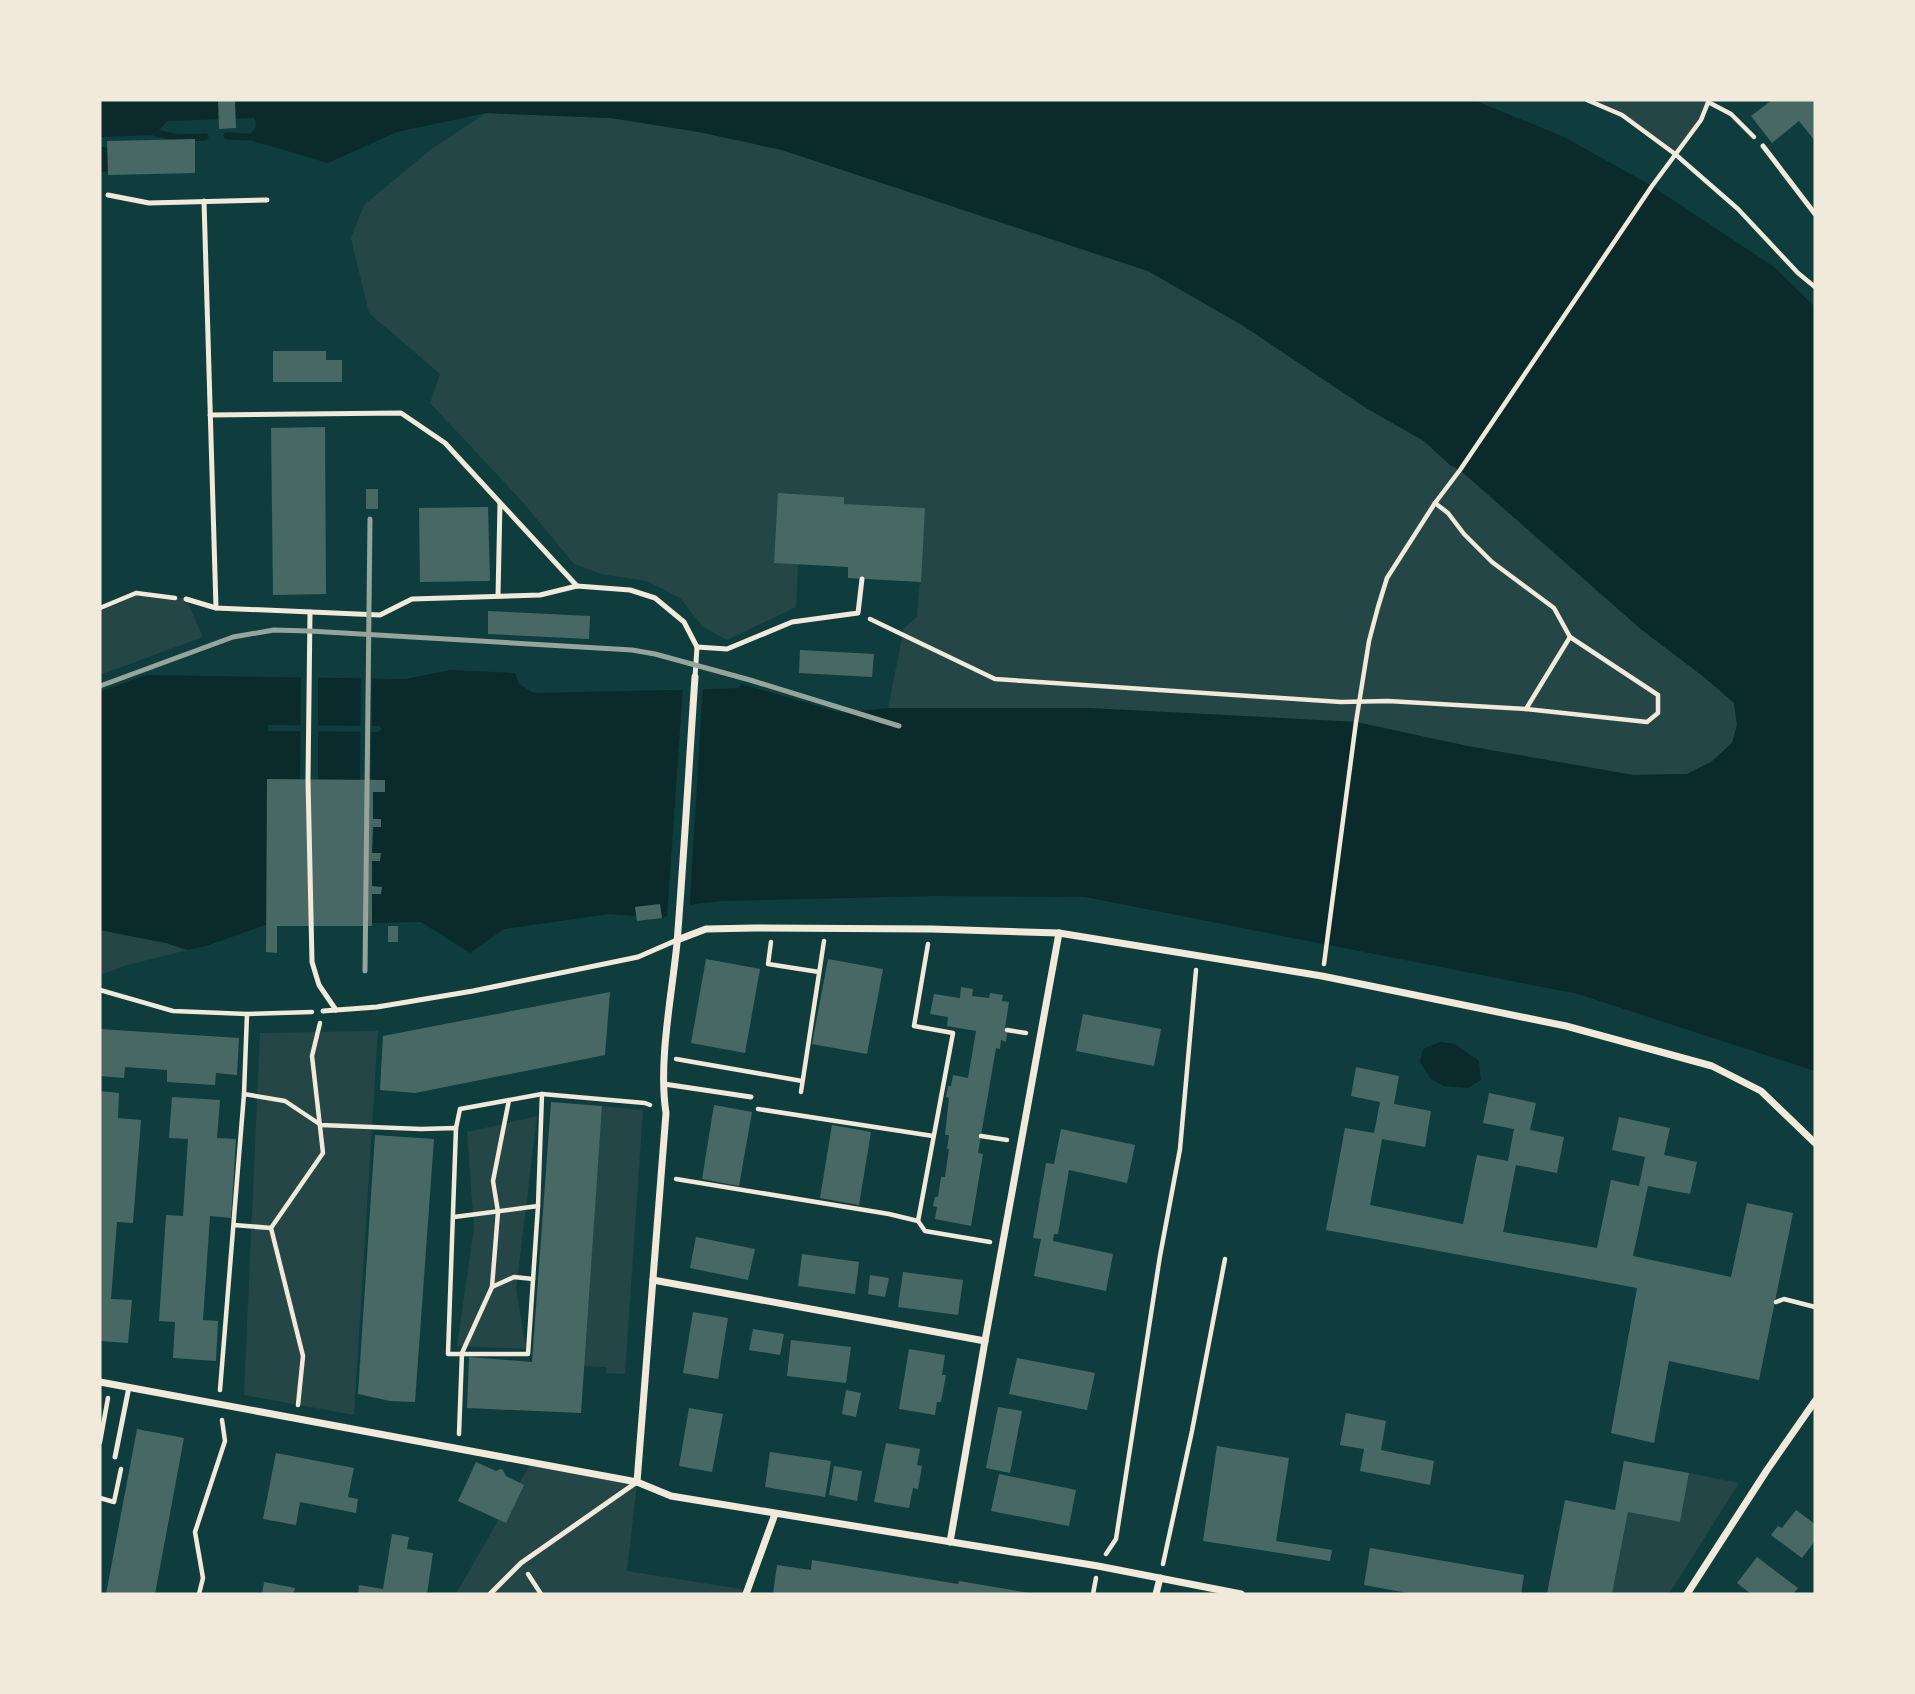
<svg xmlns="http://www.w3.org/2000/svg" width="1915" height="1694" font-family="'Alegreya Sans',sans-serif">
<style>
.green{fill:#244646}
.water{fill:#0a2a2b;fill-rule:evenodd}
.pier{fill:#0f3d3e}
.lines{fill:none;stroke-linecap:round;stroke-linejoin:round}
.stream{stroke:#0a2a2b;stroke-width:7}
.canal{stroke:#0a2a2b;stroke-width:24}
.building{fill:#486865}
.path{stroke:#f1e9da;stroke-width:4.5}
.service{stroke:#f1e9da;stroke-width:5}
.minor{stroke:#f1e9da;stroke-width:7}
.rail{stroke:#97a49c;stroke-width:5}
</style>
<rect width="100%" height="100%" fill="#0f3d3e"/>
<g class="green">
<path d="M1587,100H1709L1701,120L1675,154L1622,115Z"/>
<path d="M486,113L611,118L699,132L782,150L1148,271L1242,325L1366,408L1424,441L1450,465L1460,470L1642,630L1704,677L1734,703L1737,725L1733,743L1711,762L1687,774L1633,775L1467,746L1356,722L1088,708H888L904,628L917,617L925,508L844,504V497L779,493L774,562L798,564L796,607L727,640L703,627L680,598L647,581L601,574L574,564L520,499L430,403L440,374L369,313L351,238L364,205L430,150Z"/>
<path d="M136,593L186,599L203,637L100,675V608Z"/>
<path d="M100,930L166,943L187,950L127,965L100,975Z"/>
<path d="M378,1031L354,1415L244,1395L260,1033Z"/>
<path d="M602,1106L643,1110L625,1374L606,1373V1367L583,1366Z"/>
<path d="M537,1116L516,1289L526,1349L457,1346L474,1228L467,1132Z"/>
<path d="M531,1463L637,1482L627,1571L747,1590L746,1594H456Z"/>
<path d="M1689,1473L1739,1483L1669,1594H1612L1628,1512L1680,1522Z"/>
</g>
<g class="water">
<path d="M100,100H1474L1564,137L1652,186L1774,267L1815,307V1071L1578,994L1085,897L933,896L724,901L694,904L662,918L660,904L635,907L636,916L609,914L504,929L470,953L421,922L265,925L206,946L187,950L166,943L100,930V692L146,675L405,679L451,670L515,673L519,684L534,693L714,689L739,688L741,684L842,713L888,708H1088L1356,722L1467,746L1633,775L1687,774L1711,762L1732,743L1737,725L1734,703L1704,677L1642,630L1460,470L1450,465L1424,441L1366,408L1242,325L1148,271L782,150L699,132L611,118L486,113L397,132L328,163L250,140L248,136C255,130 257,127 255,118L167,121L155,135L101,137L100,171ZM268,725L379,726L382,729L378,732L268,731Z"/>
<path d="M1440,1042L1455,1044L1479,1061L1481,1080L1468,1088L1443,1086L1430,1078L1420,1062L1423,1049Z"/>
</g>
<g class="pier">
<path d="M301,674H318V780L300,779Z"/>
<path d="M361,675H372L371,780H360Z"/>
<path d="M703,685L690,900L691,909L667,917L683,686Z"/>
</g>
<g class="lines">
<g class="stream">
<path d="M156,133L179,138L205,137"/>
<path d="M227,136L248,137"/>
</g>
<path class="canal" d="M100,159L107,160"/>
</g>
<g class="building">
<path d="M218,100H235L236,128L219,129Z"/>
<path d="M1772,100H1815V141L1799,121L1772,143L1751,116Z"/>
<path d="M195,139V173L108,175L107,141Z"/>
<path d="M273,351H326V360H342V382H273Z"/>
<path d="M325,427L326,594L273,595L271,428Z"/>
<rect x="366" y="489" width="12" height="20"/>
<path d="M778,493L844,497V504L925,508L921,582L848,578V567L774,563Z"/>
<path d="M488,507L490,581L420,582L419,508Z"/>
<path d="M488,611L590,616L589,639L488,634Z"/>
<path d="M800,650L874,654L872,677L799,673Z"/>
<path d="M267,779L385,780V792H373V819H381V827H373L372,853H381L380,861H372V886L382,887L381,894H372V926H277V953L266,952Z"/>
<path d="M660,904L662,918L637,921L635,907Z"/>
<rect x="388" y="926" width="10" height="16"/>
<path d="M706,959L760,969L745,1053L691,1043Z"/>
<path d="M828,959L883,969L867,1054L812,1044Z"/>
<path d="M961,987L973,989L972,996L989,998L990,993L1003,995L1002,1001L1009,1002L1005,1028H1008L1006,1042L1001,1040L1000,1049L996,1048L978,1153L983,1154L971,1226L935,1219L937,1207L933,1206L935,1197H938L941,1177H945L949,1149H947L949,1135H945L949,1098L946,1097L948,1086H951L953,1075L968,1078L976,1031L947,1026L948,1017L930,1014L934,994L960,998Z"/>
<path d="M610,992L605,1055L415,1093L380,1090L383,1036Z"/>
<path d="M1083,1014L1161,1029L1154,1066L1076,1051Z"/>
<path d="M100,1029L239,1038L237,1075L216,1073L215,1085L167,1082V1070L125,1067L124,1078L100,1076Z"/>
<path d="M1356,1067L1399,1076L1394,1104L1431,1111L1425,1147L1382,1139L1370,1205L1463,1224L1477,1155L1508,1161L1514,1129L1483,1123L1489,1093L1536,1103L1530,1130L1564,1137L1557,1173L1516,1165L1503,1232L1597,1248L1611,1180L1639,1186L1645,1157L1612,1150L1619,1117L1670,1128L1664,1155L1697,1162L1690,1194L1648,1186L1633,1256L1731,1277L1747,1203L1793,1213L1759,1380L1669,1361L1654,1443L1611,1433L1637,1288L1326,1230L1345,1128L1374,1133L1380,1102L1351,1096Z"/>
<path d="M100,1091L119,1093L118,1118L141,1120L133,1223L117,1222L111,1299L132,1300L128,1343L100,1341Z"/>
<path d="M172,1097L220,1100L217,1138L236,1139L231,1218L210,1216L203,1320L218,1321L216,1361L173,1358L175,1322L159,1321L166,1215L183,1216L188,1139L169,1138Z"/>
<path d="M551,1102L602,1106L581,1413L467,1408L469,1357L532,1362Z"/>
<path d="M714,1105L752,1112L739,1186L702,1179Z"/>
<path d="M832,1125L871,1132L859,1205L820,1198Z"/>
<path d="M1061,1129L1135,1145L1127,1183L1069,1170L1058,1234H1054L1053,1241L1113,1254L1106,1291L1034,1276L1041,1239L1033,1238L1046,1163L1054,1164Z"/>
<path d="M375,1135L434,1139L415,1402L390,1401L358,1394Z"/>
<path d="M696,1237L755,1249L748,1280L690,1268Z"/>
<path d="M802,1254L859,1262L855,1294L798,1286Z"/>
<path d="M903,1272L963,1280L958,1315L898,1307Z"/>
<path d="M870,1275L889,1278L885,1297L868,1294Z"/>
<path d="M693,1312L728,1318L718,1379L683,1373Z"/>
<path d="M753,1329L784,1334L780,1355L749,1350Z"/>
<path d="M791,1340L851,1347L846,1383L787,1376Z"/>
<path d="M909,1349L945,1355L942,1375H946L941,1402H937L935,1415L899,1409Z"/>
<path d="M1017,1358L1095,1373L1087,1410L1009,1394Z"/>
<path d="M846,1390L861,1393L856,1417L842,1414Z"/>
<path d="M998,1407L1022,1411L1010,1473L986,1468Z"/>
<path d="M689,1408L723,1414L712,1472L679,1466Z"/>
<path d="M1346,1413L1386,1421L1381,1450L1434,1461L1430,1485L1360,1471L1364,1449L1340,1445Z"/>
<path d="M137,1429L184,1438L155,1594H106Z"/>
<path d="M886,1443L920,1449L917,1465L922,1466L920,1478L918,1489L913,1488L909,1508L874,1502Z"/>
<path d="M1217,1446L1289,1458L1276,1541L1332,1550L1330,1561L1203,1541Z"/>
<path d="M770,1452L831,1461L825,1497L765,1487Z"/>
<path d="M276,1453L354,1468L348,1497L358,1499L356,1513L300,1502L296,1525L263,1519Z"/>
<path d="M1624,1461L1689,1473L1680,1522L1628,1512L1612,1594H1547L1565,1500L1615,1510Z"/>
<path d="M476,1462L496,1471L500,1469L503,1470L506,1476L524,1485L506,1523L458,1501Z"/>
<path d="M834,1466L862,1471L857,1501L829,1495Z"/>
<path d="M999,1474L1076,1490L1069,1526L991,1511Z"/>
<path d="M1796,1510L1815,1524V1541L1802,1558L1771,1535L1778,1526L1782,1528Z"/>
<path d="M392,1534L409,1537L407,1549L433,1553L427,1594H358L359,1585L383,1589Z"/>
<path d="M1370,1548L1524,1575L1521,1594H1413L1364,1585Z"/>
<path d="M1757,1557L1798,1588L1793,1594H1751L1737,1583Z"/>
<path d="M812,1560L958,1584L959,1581L1030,1593V1594H773L777,1565L811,1570Z"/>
<path d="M264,1582L295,1588L293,1594H262Z"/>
</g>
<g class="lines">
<g class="path">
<path d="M1587,100L1622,115L1675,154L1738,209L1798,273L1815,287"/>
<path d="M1708,102L1731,114L1754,137"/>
<path d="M100,608L136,593L175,598"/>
<path d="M870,619L995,679L1341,702L1388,701L1526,709L1647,722L1658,713V695L1570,637L1554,608L1492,562L1464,534L1448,513L1435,503"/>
<path d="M1526,709L1570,637"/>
<path d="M771,942L768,964L819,972"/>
<path d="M1324,964L1356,722L1369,641L1378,607L1387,578L1435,503L1460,470L1652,186L1701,120L1709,100"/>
<path d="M100,990L173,1011L247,1014L312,1012"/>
<path d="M1007,1030L1026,1033"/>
<path d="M676,1059L802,1081"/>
<path d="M801,1092L824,941"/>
<path d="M244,1094L285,1101L321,1125L421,1129L456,1128L448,1354H528L538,1206L542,1094L645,1103L650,1105"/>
<path d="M758,1109L933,1136"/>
<path d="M456,1128L460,1109L542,1094"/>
<path d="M981,1136L1007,1140"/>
<path d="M676,1179L889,1214L918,1221L925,1231L990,1242"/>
<path d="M454,1217L538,1206"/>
<path d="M918,1221L953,1033L914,1026L928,944"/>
<path d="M234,1225L271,1228"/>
<path d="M492,1287L514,1277L533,1279"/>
<path d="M1776,1302L1784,1299L1815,1307"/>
<path d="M220,1390L244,1094L247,1014"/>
<path d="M298,1405L303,1356L271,1228L323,1153L312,1056L320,1023"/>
<path d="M459,1434L462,1353L492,1287L498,1212L493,1181L509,1100"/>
<path d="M100,1442L108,1398"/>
<path d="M100,1498L114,1502L121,1469"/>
<path d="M1106,1554L1116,1539L1160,1256L1180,1149L1196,970"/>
<path d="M1163,1564L1192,1431L1225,1259"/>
<path d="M528,1574L541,1594"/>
<path d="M199,1594L203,1578L195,1532L225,1441L222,1420"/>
<path d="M1093,1594L1096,1578"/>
</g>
<g class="service">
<path d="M1763,146L1815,214"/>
<path d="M108,195L149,203L267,200"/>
<path d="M204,201L216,608"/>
<path d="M210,415L401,413L445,443L577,586"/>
<path d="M498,596L500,503"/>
<path d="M186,599L216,608L380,615L412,599L540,595L577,586L630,590L655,598L684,622L697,647L695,677"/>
<path d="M310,612L308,780L312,962L319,985L336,1010"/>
<path d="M697,647L727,649L792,622L858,613L862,579"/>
<path d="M323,1011L377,1007L473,991L638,957L677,940"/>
<path d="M664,1084L751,1097"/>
<path d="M115,1457L129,1387"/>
<path d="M490,1594L521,1563L637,1482"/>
</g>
<g class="minor">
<path d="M677,940L706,929L755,928L931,929L1059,933L1322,976L1566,1026L1712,1066L1761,1091L1815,1143"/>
<path d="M653,1280L985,1341"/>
<path d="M100,1382L637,1482L671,1496L1098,1566L1241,1594"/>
<path d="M637,1482L666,1113C658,1061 672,995 677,943C684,854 689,765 695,677"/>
<path d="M950,1542L985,1341L1059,933"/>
<path d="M746,1594L775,1514"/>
<path d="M1156,1594L1160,1578"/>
<path d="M1687,1594L1767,1470L1815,1401"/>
</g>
<g class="rail">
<path d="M100,686L233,637L274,630L309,631L632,650L655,654L750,680L899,726"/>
<path d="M365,971L370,519"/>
</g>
</g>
<rect width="1915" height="1694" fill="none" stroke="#f1e9da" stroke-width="203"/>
</svg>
